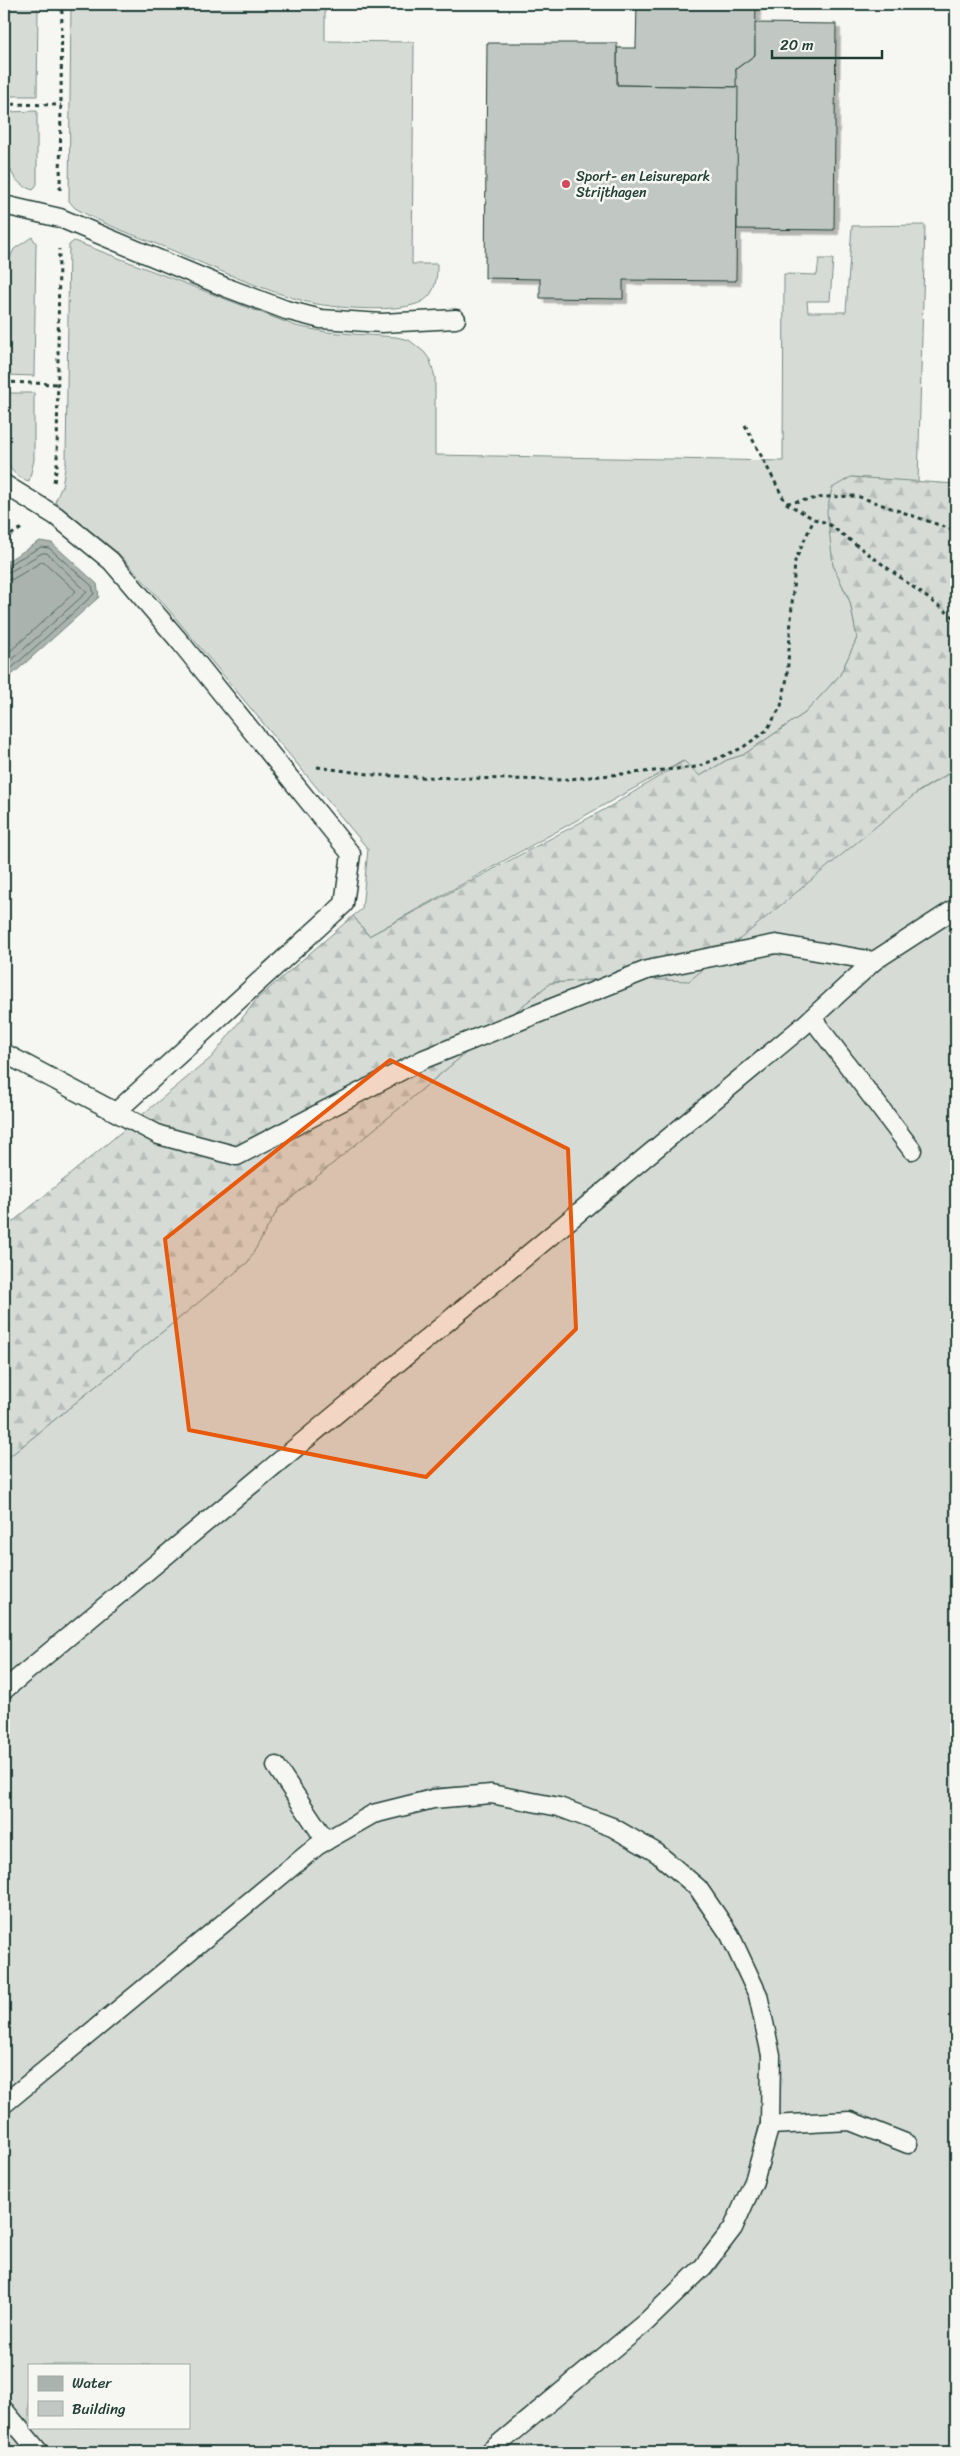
<svg xmlns="http://www.w3.org/2000/svg" width="960" height="2456" font-family="Sriracha,sans-serif">
<style>
.grass{fill:#d6dbd6;stroke:#7a8c85;fill-rule:evenodd}
.forest{fill:url(#forest-firs);stroke:#7a8c85}
.water{fill:#aab3ae;stroke:#72847d}
.lines{fill:none;stroke-linecap:round;stroke-linejoin:round}
.shore{stroke:#576c65;stroke-width:1}
.building{fill:#c1c8c3;stroke:#1f3d34;filter:url(#shadow)}
.service-casing{stroke:#1f3d34;stroke-width:21}
.path{stroke:#1f3d34;stroke-width:3;stroke-dasharray:4 4;stroke-linecap:butt}
.service{stroke:#f6f6f2;stroke-width:18}
.marked{fill:#e8590c;fill-opacity:0.2;stroke:#e8590c;stroke-width:4;stroke-linejoin:round}
.poi-dot{fill:#d1495b;stroke:#f6f6f2;stroke-width:2}
.labels{text-anchor:middle;dominant-baseline:central;stroke-width:5;stroke-linejoin:round;paint-order:stroke}
.poi-label{font-size:14px;fill:#1f3d34;stroke:#f6f6f2;text-anchor:start}
</style>
<defs>
<pattern id="forest-firs" width="22" height="20" patternUnits="userSpaceOnUse" patternTransform="scale(1.25)"><rect width="22" height="20" fill="#d6dbd6"/><path d="M5 1l3.5 6h-7zM16 11l3.5 6h-7z" fill="#b7bdb8"/></pattern>
<filter id="shadow"><feDropShadow dx="4.5" dy="4.5" stdDeviation="0" flood-color="#0004"/></filter>
</defs>
<rect width="100%" height="100%" fill="#f6f6f2"/>
<filter id="ink" filterUnits="userSpaceOnUse"><feTurbulence type="fractalNoise" baseFrequency=".02" numOctaves="2"/><feDisplacementMap in="SourceGraphic" scale="10" xChannelSelector="R" yChannelSelector="G"/><feConvolveMatrix kernelMatrix="1 2 1 2 8 2 1 2 1" color-interpolation-filters="sRGB"/></filter>
<g filter="url(#ink)">
<g class="grass">
<path d="M7,4H38L37,96H7Z"/>
<path d="M71,4H325V41L414,42L412,264H437C437,278 436,293 423,301C402,314 331,308 307,302C259,289 214,268 169,249C137,236 104,225 75,208L69,201Z"/>
<path d="M37,111V184L33,190C0,181 6,140 7,112Z"/>
<path d="M925,225L918,482L851,477L833,565L850,602L857,638L840,675L805,713L743,755L727,760L700,776L683,761L369,936L353,916L362,909L368,849L158,597L119,554L55,502L62,486L66,462L69,245L74,241L296,326L326,332L396,337L409,340L424,352L430,360L435,377V455L783,461L784,274L817,275L819,259H833L830,301H807L808,312H846L852,226Z"/>
<path d="M32,237L36,243L34,376L4,375L6,267L14,249Z"/>
<path d="M4,393H34V460L29,481C16,478 9,468 4,457Z"/>
<path d="M956,769V2452H500L650,2329L713,2272L742,2231L763,2186L780,2119V2054L766,1992L661,1846L617,1818L559,1797L493,1786L432,1788L367,1808L312,1838L4,2093V1461L248,1262L278,1209L550,983L618,978Z"/>
<path d="M491,1802L554,1812L609,1834L651,1859L688,1893L724,1941L748,1995L762,2057L761,2116L746,2181L726,2223L697,2264L639,2317L477,2452H4V2114L322,1853L377,1822L433,1805ZM29,2365H189V2427H29Z"/>
</g>
<path class="forest" d="M851,477L956,484V769L919,791L689,981L618,978L550,983L278,1209L248,1262L4,1461V1229L212,1057L257,999L353,916L369,936L611,806L684,761L700,776L727,760L743,755L805,713L840,675L857,638L850,602L833,565L827,511L832,488Z"/>
<path class="water" d="M40,541L52,543L97,584L99,597L4,682V563Z"/>
<g class="lines">
<g class="shore">
<path d="M4,567L41,547L49,548L92,586L94,594L4,675"/>
<path d="M4,573L11,571L42,553H47L87,592L4,667"/>
<path d="M4,580L13,579L43,561L76,591L4,657"/>
</g>
</g>
<g class="building">
<path d="M637,4H756L755,55L736,69L737,87L617,85V48H636Z"/>
<path d="M755,23L836,24L834,230L737,229L736,69L755,55Z"/>
<path d="M487,43H617V85L738,87L736,281L623,280V299L540,298V279L485,278Z"/>
</g>
<g class="lines">
<g class="service-casing">
<g id="service">
<path d="M4,205L60,218L225,287L286,310L321,319L382,323L456,319"/>
<path d="M4,484L56,516L111,561L181,643L351,854L344,904L116,1112"/>
<path d="M812,1018L912,1150"/>
<path d="M4,1053L159,1135L237,1156L424,1059L647,970L776,944L874,961"/>
<path d="M4,1690L802,1027L874,961L956,908"/>
<path d="M276,1766L326,1841"/>
<path d="M4,2104L317,1846L373,1814L433,1799L491,1794L559,1807L612,1827L657,1853L698,1888L730,1935L758,1995L771,2055L770,2125L754,2181L733,2228L703,2267L646,2322L489,2452"/>
<path d="M770,2125L850,2121L908,2144"/>
<path d="M4,2410L39,2452"/>
</g>
</g>
<g class="path">
<path d="M4,104L61,105"/>
<path d="M60,190L62,4"/>
<path d="M4,382L58,384"/>
<path d="M745,425L786,503"/>
<path d="M54,482L57,465L59,249"/>
<path d="M786,503L814,519L827,523L956,619"/>
<path d="M787,503L825,497L857,496L956,531"/>
<path d="M4,539L22,528"/>
<path d="M317,767L375,775L415,777L558,780L697,767L742,748L767,730L781,706L787,678L795,561L814,519"/>
</g>
<use href="#service" class="service"/>
</g>
</g>
<path class="marked" d="M390,1060L568,1149L576,1329L426,1477L189,1430L165,1239Z"/>
<circle class="poi-dot" cx="566" cy="184" r="5"/>
<g class="labels">
<g class="poi-label">
<text x="576" y="176">Sport- en Leisurepark<tspan x="576" dy="16">Strijthagen</tspan></text>
</g>
</g>
<rect width="960" height="2456" fill="none" stroke="#f6f6f2" stroke-width="20"/>
<rect x="10" y="10" width="940" height="2436" fill="none" stroke="#1f3d34" stroke-width="2" filter="url(#ink)"/>
<rect x="28" y="2364" width="162" height="65" fill="#f6f6f2" stroke="#a0aca6"/>
<rect x="38" y="2376" width="25" height="15" fill="#aab3ae" stroke="#a0aca6"/>
<text x="72" y="2388" font-size="15" fill="#1f3d34">Water</text>
<rect x="38" y="2401" width="25" height="15" fill="#c1c8c3" stroke="#a0aca6"/>
<text x="72" y="2414" font-size="15" fill="#1f3d34">Building</text>
<path d="M772 50v8h110v-8" fill="none" stroke="#1f3d34" stroke-width="2.5"/>
<text x="780" y="50" font-size="15" fill="#1f3d34" stroke="#f6f6f2" stroke-width="4" paint-order="stroke">20 m</text>
</svg>
